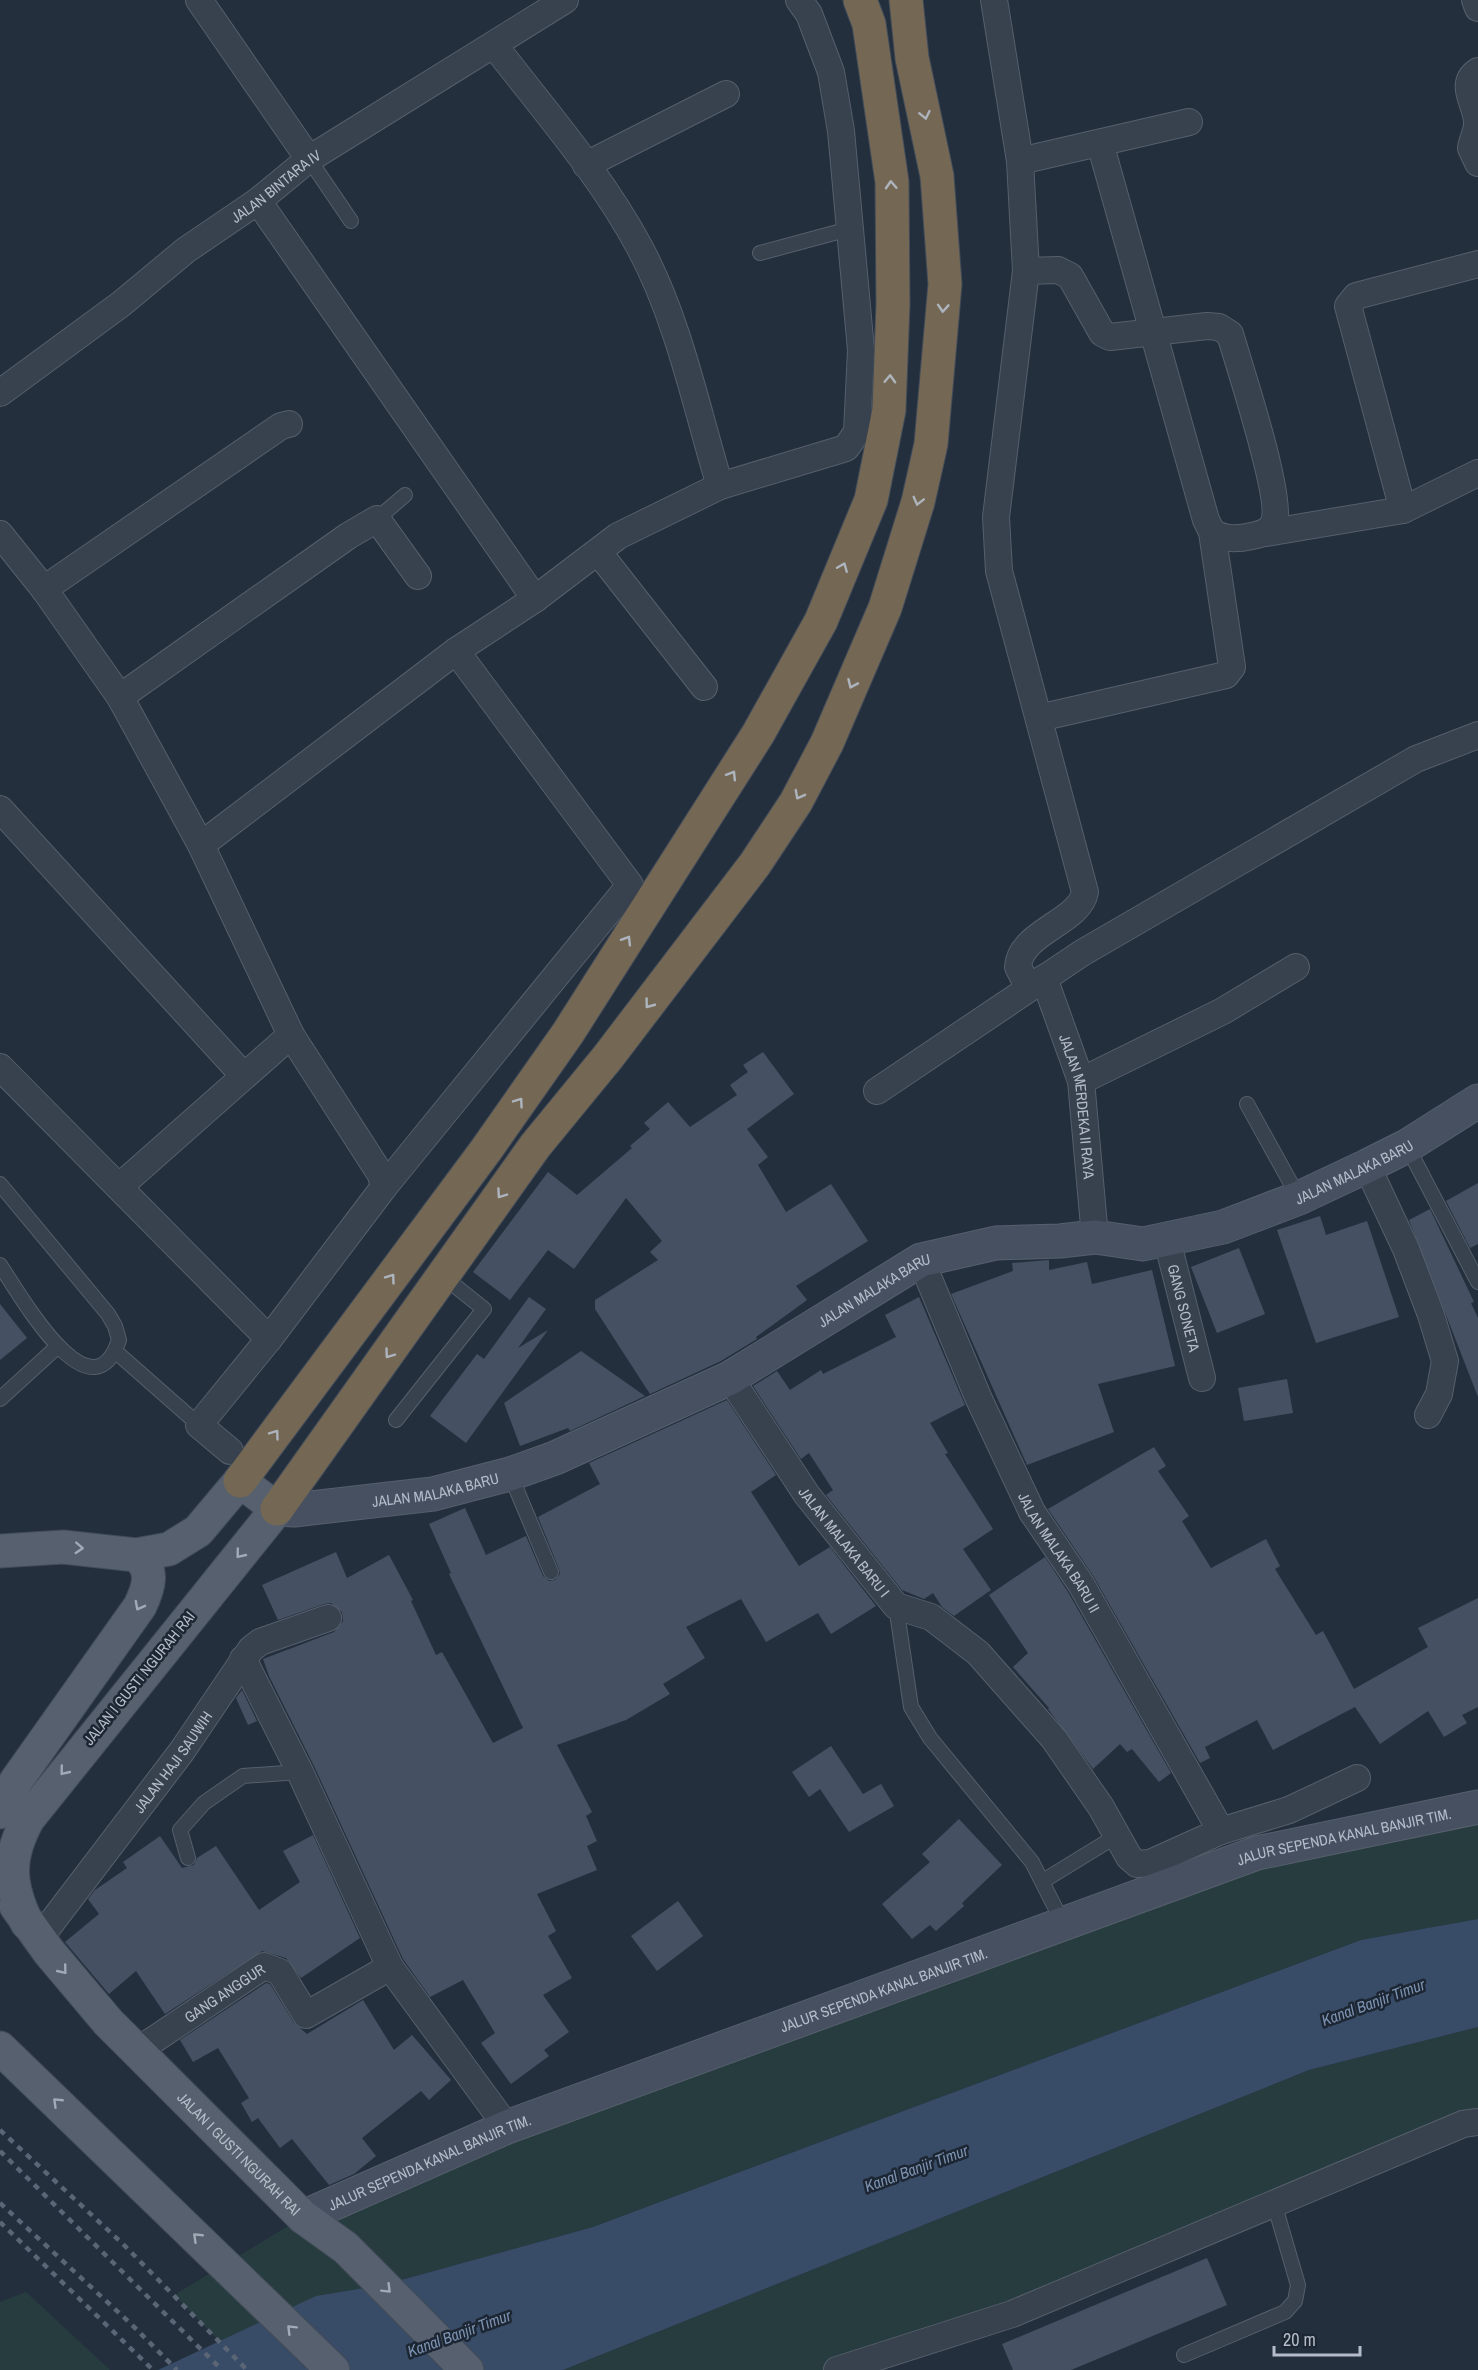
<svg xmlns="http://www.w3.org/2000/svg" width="1478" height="2370" font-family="'Archivo Narrow',sans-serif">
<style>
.green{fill:#263c3f}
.water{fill:#394c67}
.building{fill:#455162}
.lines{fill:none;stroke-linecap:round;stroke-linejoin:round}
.lane-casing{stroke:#565f6c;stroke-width:16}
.street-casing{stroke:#565f6c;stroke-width:28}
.secondary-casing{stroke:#565f6c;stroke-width:35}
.primary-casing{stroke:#414a57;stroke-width:35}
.highway-casing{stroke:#434c59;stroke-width:35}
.lane{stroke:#38414e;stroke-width:14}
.street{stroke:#38414e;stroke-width:26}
.secondary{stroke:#465061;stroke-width:33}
.primary{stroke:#56606e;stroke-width:33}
.highway{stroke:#746855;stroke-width:33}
.rail{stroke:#5a6575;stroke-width:4.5;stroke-dasharray:6 6;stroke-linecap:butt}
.oneway{stroke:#aeb4bd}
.oneway2{stroke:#a1aab7}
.labels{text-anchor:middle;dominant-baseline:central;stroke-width:5;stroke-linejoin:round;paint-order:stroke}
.street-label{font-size:15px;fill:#b4bcc9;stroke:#1d2633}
.water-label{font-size:16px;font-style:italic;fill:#7c92b1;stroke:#1d2633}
</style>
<rect width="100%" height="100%" fill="#242f3e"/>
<g class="green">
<path d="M1478,1807V1919L1361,1940L593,2227L383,2285L220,2342L174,2295L303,2217L1201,1873Z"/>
<path d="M1478,2027V2122L837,2370H563L1309,2070Z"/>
<path d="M26,2292L110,2370H0V2302Z"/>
</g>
<path class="water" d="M1478,1919V2027L1309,2070L563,2370H158L316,2296L383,2285L593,2227L1361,1940Z"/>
<g class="building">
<path d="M763,1052L794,1094L747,1129L768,1157L758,1165L786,1212L831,1184L868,1241L796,1286L807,1300L756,1337L757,1339L721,1361L650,1394L595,1309V1300L658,1260L650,1252L662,1241L626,1198L574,1269L548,1250L510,1300L473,1272L548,1172L577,1195L632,1148L630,1146L650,1129L644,1123L668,1102L690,1127L737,1095L730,1085L748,1072L743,1065Z"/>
<path d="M1478,1183V1244L1470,1248L1446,1201Z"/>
<path d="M1430,1209L1474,1302L1471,1303L1478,1318V1397L1409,1220Z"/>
<path d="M1320,1216L1326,1235L1367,1221L1399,1317L1316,1343L1277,1230Z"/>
<path d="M1239,1248L1265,1314L1217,1333L1191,1267Z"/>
<path d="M1049,1260V1270L1087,1262L1092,1284L1152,1270L1175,1366L1098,1384L1114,1432L1027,1465L951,1294L1013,1271L1012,1263Z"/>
<path d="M529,1297L546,1309L518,1348L548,1330L466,1443L430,1416L477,1354L484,1359Z"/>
<path d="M919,1297L965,1405L930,1423L948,1453L945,1454L993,1529L963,1549L991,1590L954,1616L942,1607L933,1593L924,1599L902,1590L826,1495L833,1490L809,1453L801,1459L753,1386L777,1371L790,1390L821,1370L823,1374L896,1337L885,1315Z"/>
<path d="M0,1304L27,1338L0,1360Z"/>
<path d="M581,1351L645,1396L570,1431L568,1428L520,1446L504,1403Z"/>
<path d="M1287,1379L1293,1413L1244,1421L1238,1388Z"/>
<path d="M727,1400L776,1475L751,1492L799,1566L830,1547L876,1606L831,1634L818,1613L766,1642L741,1599L686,1627L705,1658L663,1684L670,1694L626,1720L557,1745L592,1812L586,1816L597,1841L587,1846L597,1870L537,1894L556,1931L548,1936L572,1978L543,1995L569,2032L544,2050L549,2056L511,2084L481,2043L495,2033L463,1980L430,1997L403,1959L314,1766L269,1676L263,1659L334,1632L343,1621L342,1612L331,1603L324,1604L278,1620L262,1585L336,1552L347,1578L389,1555L413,1600L411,1601L436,1655L442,1652L493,1743L523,1728L449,1574L451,1573L429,1524L465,1508L486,1555L526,1536L543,1576L549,1581L555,1580L560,1574L559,1569L538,1517L600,1484L589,1463Z"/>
<path d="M1154,1447L1166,1466L1158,1471L1189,1516L1182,1521L1211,1568L1266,1539L1280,1566L1275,1569L1316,1635L1323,1631L1354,1689L1428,1647L1418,1628L1478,1598V1707L1462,1715L1467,1723L1444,1737L1428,1711L1380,1744L1355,1707L1273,1750L1257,1720L1205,1747L1210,1758L1200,1763L1094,1577L1048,1509Z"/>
<path d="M1045,1557L1068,1592L1171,1773L1159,1782L1132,1749L1127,1752L1120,1744L1093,1769L1048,1709L1049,1708L1013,1667L1028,1653L989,1595Z"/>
<path d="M242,1690L257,1721L248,1725L236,1698Z"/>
<path d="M831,1746L863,1794L881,1784L894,1806L849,1832L820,1789L809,1797L792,1772Z"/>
<path d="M959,1819L1002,1865L962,1903L964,1906L936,1931L930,1925L912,1939L882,1904L930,1862L922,1854Z"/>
<path d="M313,1835L360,1938L301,1978L286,1958L262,1951L165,2014L136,1971L109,1994L65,1942L99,1914L88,1899L95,1890L127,1868L123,1862L160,1836L182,1868L194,1865L197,1858L216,1846L259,1910L300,1882L283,1851Z"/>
<path d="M678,1901L703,1936L657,1971L631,1936Z"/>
<path d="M266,1983L270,1984L294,2023L307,2034L363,2000L394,2050L412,2035L451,2080L429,2100L421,2091L362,2138L376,2156L354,2174L329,2185L292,2139L280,2148L258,2118L252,2122L241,2103L249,2098L218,2048L193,2062L180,2040Z"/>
<path d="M1207,2258L1227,2305L1071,2370H1013L1002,2344Z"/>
</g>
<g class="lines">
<g class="lane-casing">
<g id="lane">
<path d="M309,159L351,221"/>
<path d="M760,253L849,229"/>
<path d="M377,519L405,495"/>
<path d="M1247,1104L1299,1198"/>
<path d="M1407,1146L1478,1282"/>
<path d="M0,1184L108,1314L115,1326L119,1340C91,1423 18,1291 0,1265"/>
<path d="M115,1351L199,1425"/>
<path d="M0,1399L57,1347"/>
<path d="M396,1420L484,1309L444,1277"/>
<path d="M510,1474L551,1572"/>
<path d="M896,1606L911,1707L930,1738L1032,1862L1063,1923"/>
<path d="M188,1858L180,1830L204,1803L243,1776L300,1772"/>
<path d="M1043,1881L1118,1835"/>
<path d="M1184,2355L1285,2312L1295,2301L1298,2285L1274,2203"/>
</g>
</g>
<g class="street-casing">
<g id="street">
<path d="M199,0L309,159"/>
<path d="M994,0L1020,161L1026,271L996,517L999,571L1085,892C1080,922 1020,932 1018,967L1029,988"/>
<path d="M1475,0L1478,8"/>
<path d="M494,45C544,110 601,175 640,248C679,321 696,407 720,486"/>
<path d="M1478,71C1457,85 1478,105 1477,124C1477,132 1472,140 1471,148L1478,163"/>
<path d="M1020,161L1189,122"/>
<path d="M586,165L726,94"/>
<path d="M258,201L535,599"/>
<path d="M1026,271L1058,270L1070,276L1102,333L1110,337L1207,326L1219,327L1230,334C1239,365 1283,498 1274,522C1270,532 1261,534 1252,536C1238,539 1225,540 1212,532"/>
<path id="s1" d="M0,393L121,304L186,250L258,201L309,159L565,0"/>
<path d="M1403,510L1348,306L1356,296L1478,264"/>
<path d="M1266,533L1403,510L1478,473"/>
<path d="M0,534L44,589L120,697L201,845L291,1035L381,1175L384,1187"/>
<path d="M599,553L704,687"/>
<path d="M44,589L281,426L289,424"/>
<path d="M120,697L348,536L377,519L418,576"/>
<path d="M1039,718L1226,675L1232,667L1212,532L1206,520L1100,143"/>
<path d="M0,809L244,1076"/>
<path d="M201,845L456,651L535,599L618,536L720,486L846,448L857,432L861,350L841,131L831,72L809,14L799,0"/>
<path id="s2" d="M1044,978L1081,1081L1095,1237"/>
<path d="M0,1067L269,1339"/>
<path d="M1081,1081L1223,1011L1296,967"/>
<path d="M877,1091L1082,953L1416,759L1478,735"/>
<path d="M1367,1166L1406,1249L1431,1315L1445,1361L1439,1394L1428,1415"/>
<path d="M119,1187L291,1035"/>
<path id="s3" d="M1167,1240L1202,1378"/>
<path id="s4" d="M921,1260L978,1397L1032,1512L1081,1584L1221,1831"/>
<path id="s5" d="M730,1378L807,1495L896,1606L931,1617L978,1653L1054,1739L1101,1807L1129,1857L1137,1864L1150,1863L1221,1831L1289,1810L1357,1778"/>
<path d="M230,1451L199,1425L269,1339L384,1187L630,885L456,651"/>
<path d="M243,1659L300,1772L390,1967L507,2127"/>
<path id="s6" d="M39,1939L182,1751L251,1649L260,1642L328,1618"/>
<path id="s7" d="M137,2051L264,1966L280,1972L306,2015L390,1967"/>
<path d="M837,2370L1012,2314L1463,2124L1478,2122"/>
</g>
</g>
<g class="secondary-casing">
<g id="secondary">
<path id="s8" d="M277,1509L294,1510L433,1494L510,1474L555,1458L730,1378L921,1260L996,1243L1060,1241L1095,1237L1143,1244L1223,1227L1299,1198L1367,1166L1407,1146L1478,1101"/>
<path id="s9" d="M303,2217L507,2127L1257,1853L1478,1807"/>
</g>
</g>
<g class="primary-casing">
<g id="primary">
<path d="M0,1551L63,1547L136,1555L169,1549L198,1531L240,1481L277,1509L28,1819C7,1858 8,1883 27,1923"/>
<path d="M0,1812L16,1781L140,1606C149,1587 155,1569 136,1555"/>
<path id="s10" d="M16,1906L49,1952L108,2022L303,2217L346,2248L467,2370"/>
<path d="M0,2048L333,2370"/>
</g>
</g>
<g class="highway-casing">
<g id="highway">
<path d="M240,1481L486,1150L568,1033L758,734L821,621L871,500L889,410L893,304L892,182L869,24L860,0"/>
<path d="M277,1509L535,1146L608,1057L755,864L796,802L827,743L885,608L918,502L931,444L945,284L937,176L912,58L906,0"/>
</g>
</g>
<use href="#lane" class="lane"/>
<use href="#street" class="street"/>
<use href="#secondary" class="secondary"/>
<use href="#primary" class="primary"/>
<use href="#highway" class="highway"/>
<g class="rail">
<path d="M0,2130L123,2244L247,2370"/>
<path d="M0,2151L222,2370"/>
<path d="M0,2203L130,2323L177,2370"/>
<path d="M0,2222L153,2370"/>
</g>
</g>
<defs><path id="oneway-chevron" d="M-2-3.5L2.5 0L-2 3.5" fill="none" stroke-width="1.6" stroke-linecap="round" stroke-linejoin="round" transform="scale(1.5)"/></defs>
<g class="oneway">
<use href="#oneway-chevron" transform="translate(925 115) rotate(78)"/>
<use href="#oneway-chevron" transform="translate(891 185) rotate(-93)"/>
<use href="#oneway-chevron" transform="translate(943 308) rotate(94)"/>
<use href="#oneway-chevron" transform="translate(890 379) rotate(-88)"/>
<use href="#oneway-chevron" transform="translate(918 501) rotate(104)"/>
<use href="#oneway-chevron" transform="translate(843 567) rotate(-68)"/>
<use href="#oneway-chevron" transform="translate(852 684) rotate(114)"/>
<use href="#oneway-chevron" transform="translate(732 775) rotate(-58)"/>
<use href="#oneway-chevron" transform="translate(799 795) rotate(118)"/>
<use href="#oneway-chevron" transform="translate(627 940) rotate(-58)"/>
<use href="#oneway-chevron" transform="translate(649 1004) rotate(127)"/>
<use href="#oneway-chevron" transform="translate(519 1102) rotate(-55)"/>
<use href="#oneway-chevron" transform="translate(501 1194) rotate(125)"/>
<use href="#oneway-chevron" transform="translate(391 1278) rotate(-54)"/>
<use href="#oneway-chevron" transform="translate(389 1354) rotate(126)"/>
<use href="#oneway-chevron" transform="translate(275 1434) rotate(-54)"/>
</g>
<g class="oneway2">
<use href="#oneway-chevron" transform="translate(79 1548) rotate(3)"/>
<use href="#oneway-chevron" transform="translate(240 1554) rotate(129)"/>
<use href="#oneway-chevron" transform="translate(139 1606) rotate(118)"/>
<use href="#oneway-chevron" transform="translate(64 1771) rotate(129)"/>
<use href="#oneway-chevron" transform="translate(63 1970) rotate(51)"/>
<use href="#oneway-chevron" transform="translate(57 2102) rotate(-136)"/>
<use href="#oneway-chevron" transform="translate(197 2237) rotate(-136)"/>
<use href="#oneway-chevron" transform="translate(387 2289) rotate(45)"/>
<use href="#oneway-chevron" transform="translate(291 2329) rotate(-135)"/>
</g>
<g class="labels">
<g class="street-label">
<text stroke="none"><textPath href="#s1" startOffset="345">JALAN BINTARA IV</textPath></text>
<text stroke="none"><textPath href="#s2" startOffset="134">JALAN MERDEKA II RAYA</textPath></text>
<text stroke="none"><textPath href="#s8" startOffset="1150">JALAN MALAKA BARU</textPath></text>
<text stroke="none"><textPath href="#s8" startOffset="646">JALAN MALAKA BARU</textPath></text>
<text stroke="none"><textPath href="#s3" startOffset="70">GANG SONETA</textPath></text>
<text stroke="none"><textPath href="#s8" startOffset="160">JALAN MALAKA BARU</textPath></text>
<text stroke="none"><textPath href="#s5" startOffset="200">JALAN MALAKA BARU I</textPath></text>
<text stroke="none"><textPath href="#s4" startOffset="324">JALAN MALAKA BARU II</textPath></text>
<text transform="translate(139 1678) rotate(-51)">JALAN I GUSTI NGURAH RAI</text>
<text stroke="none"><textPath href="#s6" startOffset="222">JALAN HAJI SAUWIH</textPath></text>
<text stroke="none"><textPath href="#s9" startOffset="1110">JALUR SEPENDA KANAL BANJIR TIM.</textPath></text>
<text stroke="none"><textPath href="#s9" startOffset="624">JALUR SEPENDA KANAL BANJIR TIM.</textPath></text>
<text stroke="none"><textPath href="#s7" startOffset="105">GANG ANGGUR</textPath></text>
<text stroke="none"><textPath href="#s10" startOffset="334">JALAN I GUSTI NGURAH RAI</textPath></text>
<text stroke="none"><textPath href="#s9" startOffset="138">JALUR SEPENDA KANAL BANJIR TIM.</textPath></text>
</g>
<g class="water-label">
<text transform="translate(1373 2002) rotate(-20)">Kanal Banjir Timur</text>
<text transform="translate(916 2168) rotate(-20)">Kanal Banjir Timur</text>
<text transform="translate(459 2333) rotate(-20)">Kanal Banjir Timur</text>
</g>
</g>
<path d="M1274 2346v9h86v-9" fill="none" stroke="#b4bcc9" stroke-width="3"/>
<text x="1283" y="2346" font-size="18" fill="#b4bcc9" stroke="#1d2633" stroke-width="4.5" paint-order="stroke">20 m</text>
</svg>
